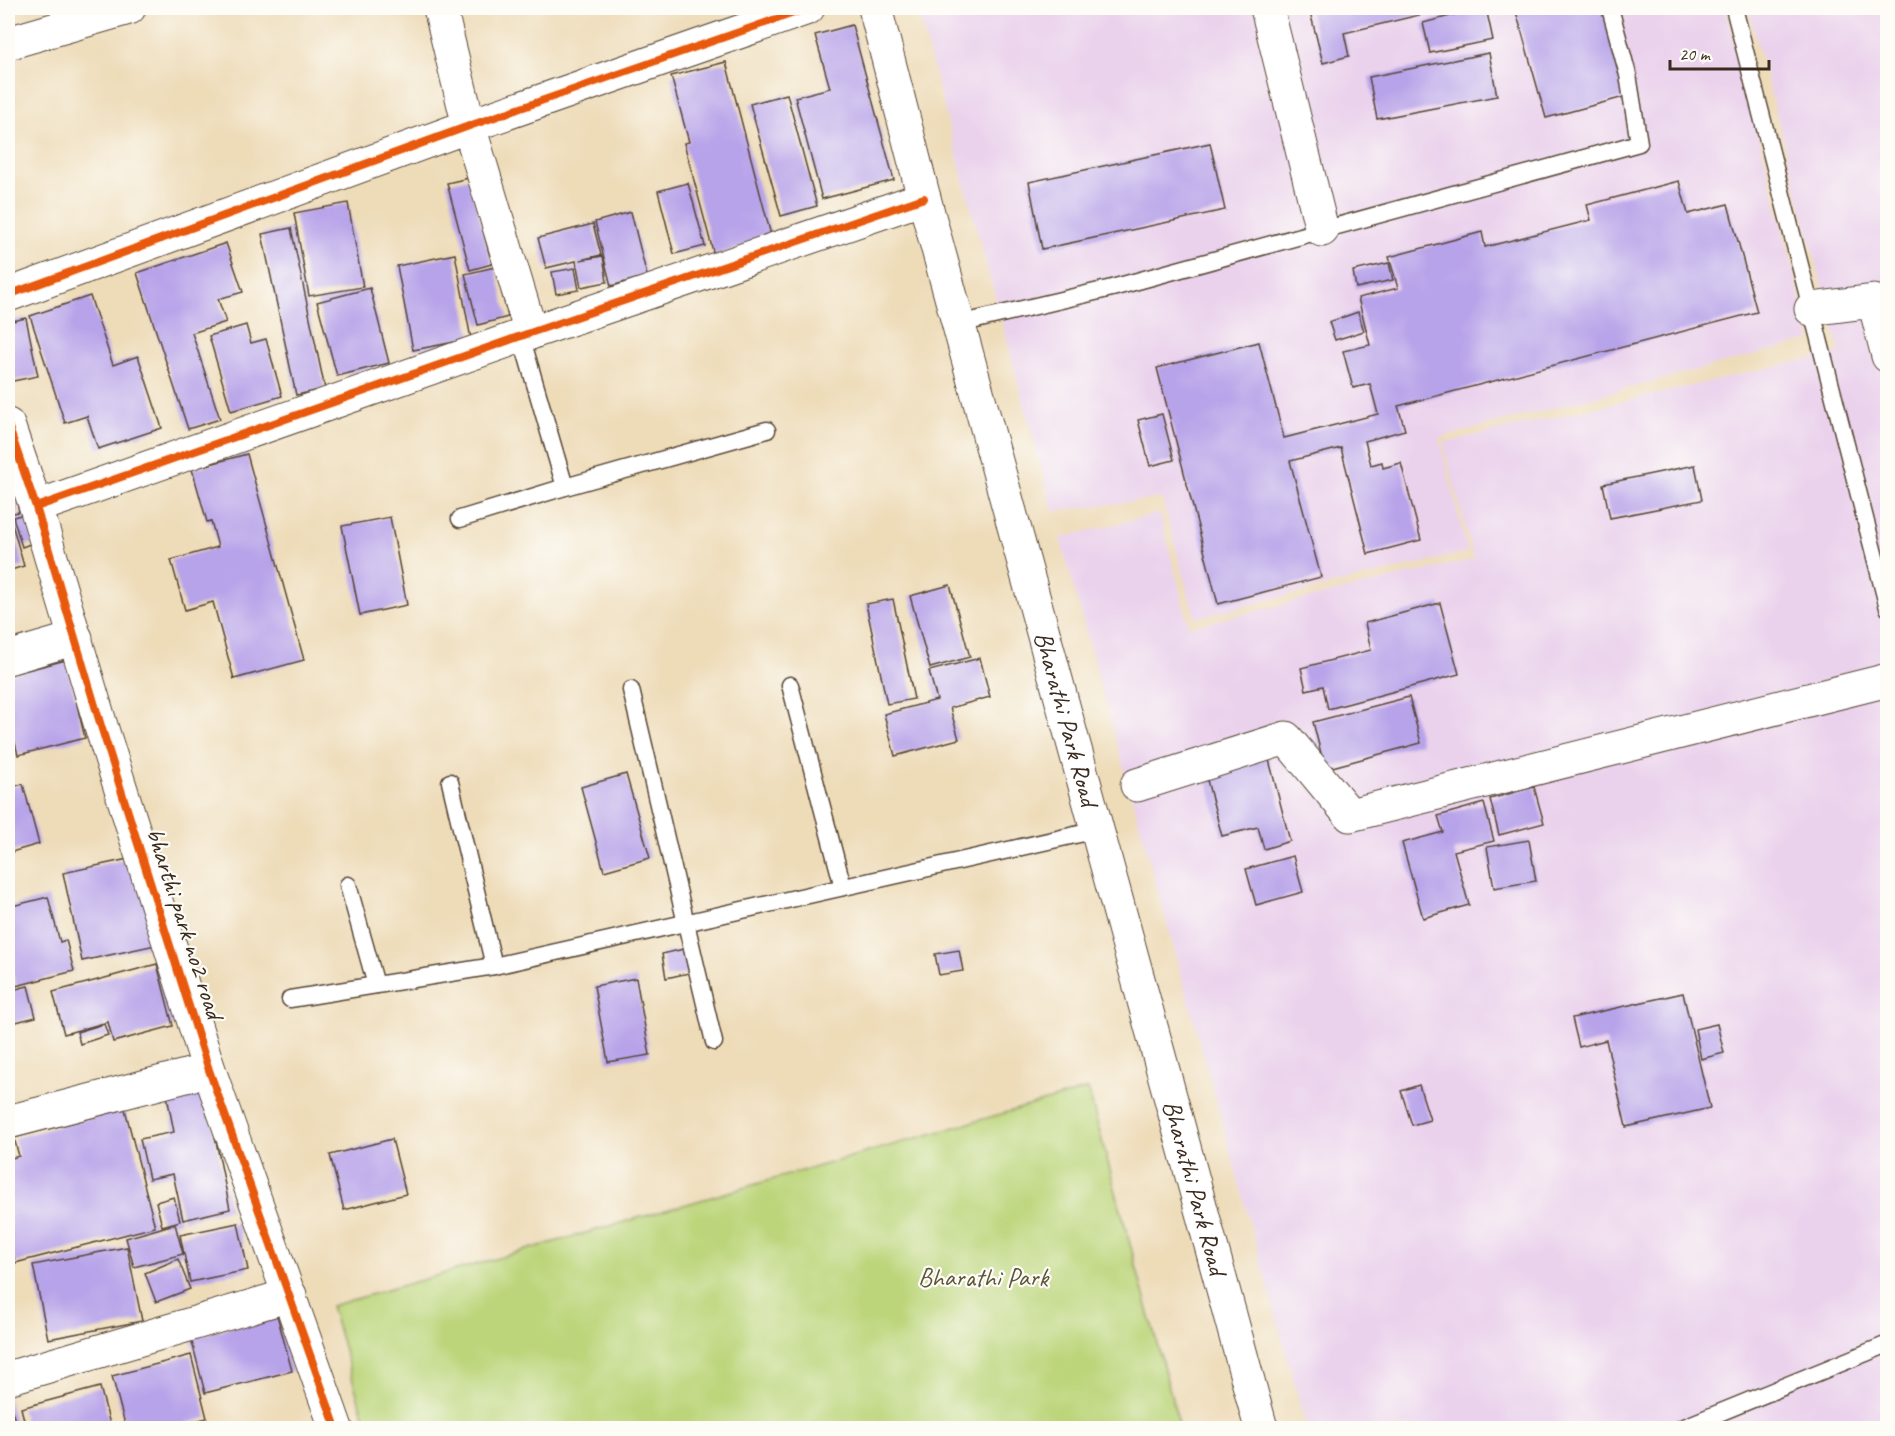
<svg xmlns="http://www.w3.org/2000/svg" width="1895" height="1436" font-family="Caveat,sans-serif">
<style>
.built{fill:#ead1ec}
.green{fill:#bcd57a;stroke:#7c804c;stroke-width:1.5}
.building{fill:#b7a3e9}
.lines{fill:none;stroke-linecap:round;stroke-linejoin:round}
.lane-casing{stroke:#564535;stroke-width:19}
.street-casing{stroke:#564535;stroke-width:35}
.secondary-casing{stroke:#564535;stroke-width:35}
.lane{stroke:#fff;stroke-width:16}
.street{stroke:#fff;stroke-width:33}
.secondary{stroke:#fff;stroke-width:33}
.cycleway-casing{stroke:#fdfcf7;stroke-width:11}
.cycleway{stroke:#e8590c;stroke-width:8}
.labels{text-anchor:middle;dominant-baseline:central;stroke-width:4.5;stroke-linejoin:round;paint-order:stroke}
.street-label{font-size:26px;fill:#3b2a1e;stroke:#fdfcf7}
.park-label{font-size:26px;fill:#5b5535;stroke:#fdfcf7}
</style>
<rect width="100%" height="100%" fill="#fdfcf7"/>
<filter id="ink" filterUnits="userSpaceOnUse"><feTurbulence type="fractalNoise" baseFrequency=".0167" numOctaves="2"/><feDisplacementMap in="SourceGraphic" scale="12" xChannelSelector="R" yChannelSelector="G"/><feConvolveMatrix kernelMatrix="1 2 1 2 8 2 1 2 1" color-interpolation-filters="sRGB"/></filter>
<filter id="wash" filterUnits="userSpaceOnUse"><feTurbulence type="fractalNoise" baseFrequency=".008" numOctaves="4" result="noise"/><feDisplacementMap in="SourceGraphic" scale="24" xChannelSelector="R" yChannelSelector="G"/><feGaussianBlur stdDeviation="1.35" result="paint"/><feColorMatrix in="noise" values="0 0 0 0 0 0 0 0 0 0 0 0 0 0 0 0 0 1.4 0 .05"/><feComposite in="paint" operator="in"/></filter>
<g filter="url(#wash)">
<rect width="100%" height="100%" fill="#eedcb9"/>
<g class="built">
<path d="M917,8H1726L1811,340L1439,438L1468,552L1195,618L1162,498L1053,511Z"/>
<path d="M1748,8H1887V1428H1307L1060,538L1160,513L1189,627L1474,559L1443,443L1840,352Z"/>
</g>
<path class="green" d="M1088,1089L1180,1428H367L331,1306Z"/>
<g id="blocks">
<g class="building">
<path d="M1309,8H1448L1344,33L1349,56L1323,63Z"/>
<path d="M1452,8H1486L1493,40L1430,53L1423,23L1454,15Z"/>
<path d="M1515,8H1603L1628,96L1546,118Z"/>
<path d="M852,25L894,180L822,199L795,97L830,88L815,35Z"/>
<path d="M1489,53L1497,96L1377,119L1369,77Z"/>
<path d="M726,62L772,239L714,255L684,143L689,142L671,76Z"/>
<path d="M787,94L817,206L781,216L750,104Z"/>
<path d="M1210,143L1225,210L1042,249L1029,182Z"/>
<path d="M469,178L492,264L470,270L447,183Z"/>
<path d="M1679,181L1688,214L1728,204L1757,312L1398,406L1405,430L1365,441L1371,465L1382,462L1383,468L1401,463L1421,540L1368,554L1341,448L1290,461L1321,577L1218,604L1157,368L1259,342L1284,438L1378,414L1370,384L1353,388L1343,351L1370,345L1358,298L1398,288L1389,257L1482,232L1485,247L1591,220L1587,205Z"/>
<path d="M688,183L705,246L674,254L658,191Z"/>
<path d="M348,203L363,287L309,296L294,213Z"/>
<path d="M631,212L647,276L611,286L595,222Z"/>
<path d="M593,224L601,255L580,260L603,256L607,282L581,287L576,261L546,268L538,238Z"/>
<path d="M291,228L325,389L296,395L262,234Z"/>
<path d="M226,243L243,292L218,299L226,322L192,333L220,419L188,429L137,273Z"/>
<path d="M455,254L471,339L413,350L397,266Z"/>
<path d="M1389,263L1393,280L1356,288L1353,271Z"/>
<path d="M495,267L508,317L478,325L465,274Z"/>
<path d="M575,268L579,290L556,294L552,272Z"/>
<path d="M370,288L389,363L337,376L317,302Z"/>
<path d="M90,296L113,365L138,356L162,428L98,449L87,416L65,423L30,316Z"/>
<path d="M1358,312L1364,331L1335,340L1329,322Z"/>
<path d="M26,318L38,376L8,382V322Z"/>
<path d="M246,325L251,343L266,339L282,396L231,411L209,336Z"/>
<path d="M1162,414L1174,460L1150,466L1138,420Z"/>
<path d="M247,454L304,660L234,679L213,602L185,610L171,560L218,547L211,521L207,522L192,469Z"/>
<path d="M1695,465L1702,500L1610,518L1603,484Z"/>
<path d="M10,466L19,512L8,514V467Z"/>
<path d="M25,514L33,543L22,547L13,517Z"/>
<path d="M8,517H10L24,566L8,571Z"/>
<path d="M390,517L407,605L360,615L342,526Z"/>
<path d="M950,585L970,657L930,668L910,596Z"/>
<path d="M893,599L914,699L887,704L866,604Z"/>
<path d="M1440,603L1459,674L1328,709L1323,686L1306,690L1301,668L1371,650L1365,623Z"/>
<path d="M980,658L990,697L950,708L959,739L895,756L884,714L937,700L929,671Z"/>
<path d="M66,660L85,738L18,755L8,714V675Z"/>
<path d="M1409,697L1421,743L1325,769L1313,722Z"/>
<path d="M1267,752L1290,841L1264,849L1258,827L1222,836L1204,769Z"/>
<path d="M626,774L650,858L604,871L581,787Z"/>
<path d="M23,784L39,844L8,853V788Z"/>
<path d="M1534,787L1544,823L1499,835L1490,799Z"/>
<path d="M1484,803L1494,841L1454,851L1469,905L1423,918L1402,843L1443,832L1438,816Z"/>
<path d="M1529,840L1536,881L1494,888L1487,847Z"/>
<path d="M142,856L160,944L82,961L63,873Z"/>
<path d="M1293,856L1303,892L1256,905L1246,869Z"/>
<path d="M48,897L60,942L66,940L74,971L16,986L8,955V907Z"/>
<path d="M684,949L689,973L666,978L662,954Z"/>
<path d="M959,950L963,971L939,975L935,954Z"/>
<path d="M157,964L173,1026L113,1042L108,1022L64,1034L53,992Z"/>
<path d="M636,978L650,1055L608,1062L594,986Z"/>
<path d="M28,986L36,1017L8,1024V991Z"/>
<path d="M1683,993L1710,1108L1626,1127L1606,1040L1579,1047L1572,1018Z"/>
<path d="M104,1024L108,1035L80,1044L77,1032Z"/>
<path d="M1717,1024L1724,1053L1701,1059L1695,1029Z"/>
<path d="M1419,1085L1430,1120L1412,1125L1401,1091Z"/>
<path d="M205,1088L230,1209L183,1220L173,1174L149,1179L140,1139L174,1132L167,1096Z"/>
<path d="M125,1109L155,1227L15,1263L8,1233V1159L19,1156L14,1138Z"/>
<path d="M392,1139L406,1194L344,1210L330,1155Z"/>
<path d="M174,1197L180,1221L162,1226L156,1202Z"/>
<path d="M238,1223L248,1270L190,1282L180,1235Z"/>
<path d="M175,1224L183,1254L134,1267L126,1238Z"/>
<path d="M127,1247L142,1321L48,1339L33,1265Z"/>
<path d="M178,1259L190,1289L156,1302L145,1273Z"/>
<path d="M277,1315L292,1371L205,1393L191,1338Z"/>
<path d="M191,1355L207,1418L167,1428H126L112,1376Z"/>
<path d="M100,1387L111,1428H26L21,1408Z"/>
<path d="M8,1397L17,1428H8Z"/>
</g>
</g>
</g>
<g filter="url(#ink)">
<use href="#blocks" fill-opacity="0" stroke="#564535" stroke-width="1.5"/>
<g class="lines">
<g class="lane-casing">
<g id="lane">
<path d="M1734,8L1888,608"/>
<path d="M959,324L1112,288L1639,143L1628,75L1610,8"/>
<path d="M521,336L565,487"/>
<path d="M460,519L565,487L767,430"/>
<path d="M790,685L843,887"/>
<path d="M631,690L714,1042"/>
<path d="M450,782L494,966"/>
<path d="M348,885L376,985"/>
<path d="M290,999L494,966L1097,830"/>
<path d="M1682,1428L1888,1344"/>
</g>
</g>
<g class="street-casing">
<g id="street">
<path d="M440,8L469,126L531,333"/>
<path d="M1267,8L1322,230"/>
<path d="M8,43L129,8"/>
<path d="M8,295L469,126L808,8"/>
<path d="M1811,309L1874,301L1888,356"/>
<path d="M8,425L36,507L101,726L209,1070L336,1428"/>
<path d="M36,507L521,336L924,198"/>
<path d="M8,658L76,638"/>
<path d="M1137,785L1286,738L1350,815L1888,680"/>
<path d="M8,1122L209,1070"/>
<path d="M8,1378L290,1295"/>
</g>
</g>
<g class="secondary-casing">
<g id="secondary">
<path id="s1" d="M875,8L924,198L1261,1428"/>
</g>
</g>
<use href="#lane" class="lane"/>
<use href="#street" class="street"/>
<use href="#secondary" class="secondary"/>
<g class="cycleway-casing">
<g id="cycleway">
<path d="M8,295L469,126L808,8"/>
<path d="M8,425L36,507L101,726L209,1070L336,1428"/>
<path d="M36,507L521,336L924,198"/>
</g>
</g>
<use href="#cycleway" class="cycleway"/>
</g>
</g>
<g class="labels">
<g class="street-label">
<text stroke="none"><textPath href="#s1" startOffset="736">Bharathi Park Road</textPath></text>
<text transform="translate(185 923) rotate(72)">bharthi park no2 road</text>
<text stroke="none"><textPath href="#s1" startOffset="1222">Bharathi Park Road</textPath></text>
</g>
<g class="park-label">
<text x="983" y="1277">Bharathi Park</text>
</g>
</g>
<rect width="1895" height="1436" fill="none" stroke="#fdfcf7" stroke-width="30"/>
<path d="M1670 60v9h99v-9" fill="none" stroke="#3b2a1e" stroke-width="3"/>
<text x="1679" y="60" font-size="18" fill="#3b2a1e" stroke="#fdfcf7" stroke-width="4.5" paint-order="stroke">20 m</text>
</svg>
